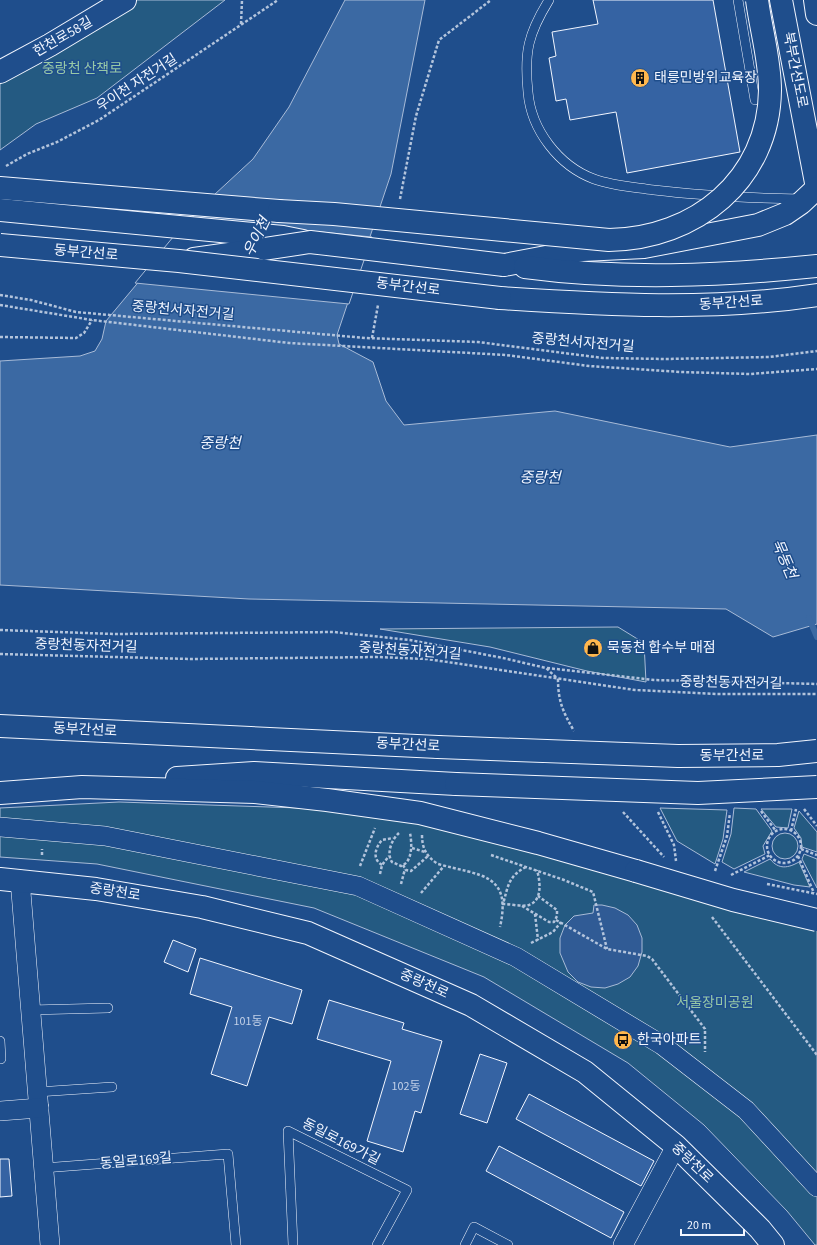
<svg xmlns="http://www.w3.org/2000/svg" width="817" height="1245" font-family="'Source Sans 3','Noto Sans KR',sans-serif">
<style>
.green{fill:#245a82;stroke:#a8bbd7}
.parking{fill:#305b95;stroke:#a8bbd7}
.water{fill:#3b69a3;stroke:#a8bbd7}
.pier{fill:#1f4e8c;stroke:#a8bbd7}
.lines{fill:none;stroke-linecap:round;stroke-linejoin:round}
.stream{stroke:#3b69a3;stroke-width:6}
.building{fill:#3563a3;stroke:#f2f6ff}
.lane-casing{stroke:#f2f6ff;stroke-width:10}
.street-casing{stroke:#f2f6ff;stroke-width:20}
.secondary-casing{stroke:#f2f6ff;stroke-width:24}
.highway-casing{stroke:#f2f6ff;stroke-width:24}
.path{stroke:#b3c4dc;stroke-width:2.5;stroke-dasharray:3 2;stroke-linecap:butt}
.lane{stroke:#1f4e8c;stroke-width:9}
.street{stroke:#1f4e8c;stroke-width:19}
.secondary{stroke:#1f4e8c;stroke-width:22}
.highway{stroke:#1f4e8c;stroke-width:22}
.highway-bridge-casing{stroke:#f2f6ff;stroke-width:24;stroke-linecap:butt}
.highway-bridge{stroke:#1f4e8c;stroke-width:22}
.labels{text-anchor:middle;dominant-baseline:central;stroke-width:3;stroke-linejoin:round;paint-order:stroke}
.number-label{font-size:12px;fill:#c3d1e8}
.street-label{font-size:14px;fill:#f2f6ff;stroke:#1f4e8c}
.park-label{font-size:14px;fill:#97c8a6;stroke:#1f4e8c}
.poi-label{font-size:14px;fill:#f2f6ff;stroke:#1f4e8c;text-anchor:start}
.water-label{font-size:15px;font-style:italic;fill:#f2f6ff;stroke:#1f4e8c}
</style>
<rect width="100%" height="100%" fill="#1f4e8c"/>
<g class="green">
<path d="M127,0H225L97,98L36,124L0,150V84Z"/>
<path d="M618,627L644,643L646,682L587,671L490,647L380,629Z"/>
<path d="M119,802L329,809L404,818L817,924V1245H815L787,1211L704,1125L628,1063L484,977L314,908L97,864L0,857V808Z"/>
<path d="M660,808L727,810L723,839L715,864L677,841Z"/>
<path d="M734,808L756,809L772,831L763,846L765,854L734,869L722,862L731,834Z"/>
<path d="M761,809H792L788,828L776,827Z"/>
<path d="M799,811L817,832V852L802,847L801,838L794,828Z"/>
<circle cx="785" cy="846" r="13"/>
<path d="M804,854L817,859V888L802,859Z"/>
<path d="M770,859C779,870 788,868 799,862L810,887L794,885L744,872Z"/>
</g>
<path class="parking" d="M594,905H602L615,908L628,915L637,925L642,938V952L638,966L630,977L618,984L605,988L591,987L578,982L568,972L560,953V938L565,925L574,916L593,913Z"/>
<path class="water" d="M345,0H425L391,174L337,335L339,344L373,362L386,401L404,425L555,411L730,447L817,435V624L773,637L726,609L249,599L0,585V361L80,356L95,351L102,339L106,321L201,207L253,159L289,107Z"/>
<path class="pier" d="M188,219L372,237L349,304L135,283Z"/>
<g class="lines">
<path class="stream" d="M809,618L817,637"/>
</g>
<g class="building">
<path d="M593,0H713L740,152L627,173L616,112L570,120L566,99L556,101L549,58L556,56L552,32L598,24Z"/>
<path d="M173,940L196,949L188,972L164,962Z"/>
<path d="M200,958L302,990L292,1024L269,1017L247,1086L211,1074L232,1007L190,994Z"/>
<path d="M329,1000L404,1023L402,1029L442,1041L421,1113L415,1111L403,1152L367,1141L391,1061L317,1039Z"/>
<path d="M480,1054L507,1063L487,1123L460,1114Z"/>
<path d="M529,1094L654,1161L641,1186L516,1119Z"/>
<path d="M499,1146L624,1212L611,1238L486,1171Z"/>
<path d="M0,1159H9L12,1196L0,1197Z"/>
</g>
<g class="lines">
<g class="lane-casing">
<g id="lane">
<path d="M549,0C528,34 524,52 528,92C531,130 559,166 594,179C613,186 634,187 654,190C703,196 751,198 800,199"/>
<path d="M738,0L755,100"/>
<path d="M30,1010L108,1008"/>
<path d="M0,1041L1,1059"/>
<path d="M37,1092L112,1087"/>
<path d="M43,1168L228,1154L236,1245"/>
<path d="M293,1245L288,1131L407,1190L377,1245"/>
<path d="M465,1245L474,1227L508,1245"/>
</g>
</g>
<g class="street-casing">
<g id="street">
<path d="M0,827L105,836L358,886L516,957L662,1045L746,1110L817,1187"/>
<path d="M20,880L50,1245"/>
<path d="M0,1111L39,1108"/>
<path d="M623,1245L676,1146"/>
</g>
</g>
<g class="secondary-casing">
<g id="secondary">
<path d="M0,72L50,45L125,0"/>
<path d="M0,879L96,889L202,907L308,933L471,1005L585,1072L676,1146L760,1229L773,1245"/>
</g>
</g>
<g class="highway-casing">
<g id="highway">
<path d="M781,0L817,188"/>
<path d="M815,0L817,14"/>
<path d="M0,188L279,211"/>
<path d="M0,210L283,237L303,241"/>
<path d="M194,259L264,249"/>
<path d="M504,265L583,250L644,247L758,225L785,214L801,203L817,188"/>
<path d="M525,267C623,280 719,276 817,266"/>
<path d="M500,298C606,305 712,311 817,295"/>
<path d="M0,726L438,747"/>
<path d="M177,778L254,773L456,784"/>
<path d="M0,793L82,787L255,792L327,800L420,813L538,843L636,871"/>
</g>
</g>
<g class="path">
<path d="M241,24L242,0"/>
<path d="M6,166L27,154L57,142L99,120L278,0"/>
<path d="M400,199L416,116L439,40L491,0"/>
<path d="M0,295L31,300L76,312L365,338L478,342L603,358L666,359L769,357L817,351"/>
<path d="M0,305L92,320L289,343L506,355L589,366L681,372L750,374L817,369"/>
<path d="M0,337L76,338L84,333L92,320"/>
<path d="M372,338L378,305"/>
<path d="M0,630L115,634L334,632L410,640L503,658L546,668L558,679"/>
<path d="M0,654L191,659L378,657L427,659L635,690L717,694H817"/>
<path d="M547,668L654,680L817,684"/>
<path d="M558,679C558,701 563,712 574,731"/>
<path d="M804,809L817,826"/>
<path d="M761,811L776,831"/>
<path d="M623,812L664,857"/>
<path d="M658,812L674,845L676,861"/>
<circle cx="784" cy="846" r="17"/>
<path d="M791,831L796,809"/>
<path d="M399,833C392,839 386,853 392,862L401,866C413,862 412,843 410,833"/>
<path d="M422,835C422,849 427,857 438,864C481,876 512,873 500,927"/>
<path d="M412,848L425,852"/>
<path d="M801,849L817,855"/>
<path d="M42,855V849"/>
<path d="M491,855L564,880L593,892L607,949"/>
<path d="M798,856L814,893"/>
<path d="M382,865C372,859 375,848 382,840L393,838"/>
<path d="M403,865L406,870L411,871L428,856"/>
<path d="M360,866L375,828"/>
<path d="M526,867C508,876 508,887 503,904C511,904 522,907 529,905C543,900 540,881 537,870"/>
<path d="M715,871L727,836L730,813"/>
<path d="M380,874L382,865L389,856"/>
<path d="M731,875L770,855"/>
<path d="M401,884L405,869"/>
<path d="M767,884L817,894"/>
<path d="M421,893L444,866"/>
<path d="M522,906L549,922H554L557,916V910L538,896"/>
<path d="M535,914L538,940"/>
<path d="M712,917L817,1055"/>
<path d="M556,920L607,949L647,956L652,959L705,1029V1052"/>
<path d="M531,943L553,932L561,922"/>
</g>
<use href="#lane" class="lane"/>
<use href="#street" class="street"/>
<use href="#secondary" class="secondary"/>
<use href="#highway" class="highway"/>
<g class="highway-bridge-casing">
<g id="highway-bridge">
<path d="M279,211L334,214L609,240C695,239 769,180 770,90C770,60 761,30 757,0"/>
<path d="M0,245L179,261L500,298"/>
<path d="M264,249L310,242L504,265"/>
<path d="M438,747L678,756L778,755L817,751"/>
<path d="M456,784L698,793L817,787"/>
<path d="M636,871L733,900L817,920"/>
</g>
</g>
<use href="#highway-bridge" class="highway-bridge"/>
</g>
<defs>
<g id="building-disc" transform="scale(1)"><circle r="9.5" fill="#ffb74d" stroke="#1f4e8c"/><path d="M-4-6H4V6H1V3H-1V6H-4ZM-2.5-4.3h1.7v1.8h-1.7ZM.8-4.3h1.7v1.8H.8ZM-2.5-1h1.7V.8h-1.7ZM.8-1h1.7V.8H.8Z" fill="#111"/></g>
<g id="shop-disc" transform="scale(1)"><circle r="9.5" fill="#ffb74d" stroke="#1f4e8c"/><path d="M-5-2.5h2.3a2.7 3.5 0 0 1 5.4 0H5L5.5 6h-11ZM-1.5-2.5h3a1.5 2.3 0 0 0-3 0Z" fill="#111"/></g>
<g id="bus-disc" transform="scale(1)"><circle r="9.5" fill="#ffb74d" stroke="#1f4e8c"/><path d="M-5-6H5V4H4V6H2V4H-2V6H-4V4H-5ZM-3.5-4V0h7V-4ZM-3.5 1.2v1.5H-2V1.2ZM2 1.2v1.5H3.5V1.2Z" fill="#111"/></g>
</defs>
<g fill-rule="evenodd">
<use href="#building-disc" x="640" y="78"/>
<use href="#shop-disc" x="593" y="648"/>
<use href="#bus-disc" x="623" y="1040"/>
</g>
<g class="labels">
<g class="number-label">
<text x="248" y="1021">101동</text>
<text x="406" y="1086">102동</text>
</g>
<g class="street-label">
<text transform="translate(63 37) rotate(-30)">한천로58길</text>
<text transform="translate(795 70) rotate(79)">북부간선도로</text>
<text transform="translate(137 83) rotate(-33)">우이천 자전거길</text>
<text transform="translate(86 253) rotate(5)">동부간선로</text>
<text transform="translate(408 287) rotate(7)">동부간선로</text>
<text transform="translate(731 303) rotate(-4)">동부간선로</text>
<text transform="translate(183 311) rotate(5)">중랑천서자전거길</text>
<text transform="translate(583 343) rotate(5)">중랑천서자전거길</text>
<text transform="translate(86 646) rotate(2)">중랑천동자전거길</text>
<text transform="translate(410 651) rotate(4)">중랑천동자전거길</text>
<text transform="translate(731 683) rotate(1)">중랑천동자전거길</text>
<text transform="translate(85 730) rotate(3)">동부간선로</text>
<text transform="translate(408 745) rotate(3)">동부간선로</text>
<text x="732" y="756">동부간선로</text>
<text transform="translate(115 892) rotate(9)">중랑천로</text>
<text transform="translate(424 984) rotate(24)">중랑천로</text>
<text transform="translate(341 1142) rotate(27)">동일로169가길</text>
<text transform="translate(136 1161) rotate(-5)">동일로169길</text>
<text transform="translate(692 1163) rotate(44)">중랑천로</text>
</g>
<g class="park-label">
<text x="82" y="69">중랑천 산책로</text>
<text x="715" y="1003">서울장미공원</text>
</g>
<g class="poi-label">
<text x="654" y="78">태릉민방위교육장</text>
<text x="607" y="648">묵동천 합수부 매점</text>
<text x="637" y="1040">한국아파트</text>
</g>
<g class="water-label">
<text transform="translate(257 237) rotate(-64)">우이천</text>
<text x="220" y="443">중랑천</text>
<text transform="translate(540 478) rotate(1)">중랑천</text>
<text transform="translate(784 559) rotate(67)">묵동천</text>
</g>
</g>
<path d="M681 1229v6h63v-6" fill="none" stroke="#f2f6ff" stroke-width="2"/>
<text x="687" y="1229" font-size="12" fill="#f2f6ff" stroke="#1f4e8c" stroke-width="3" paint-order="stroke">20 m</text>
</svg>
